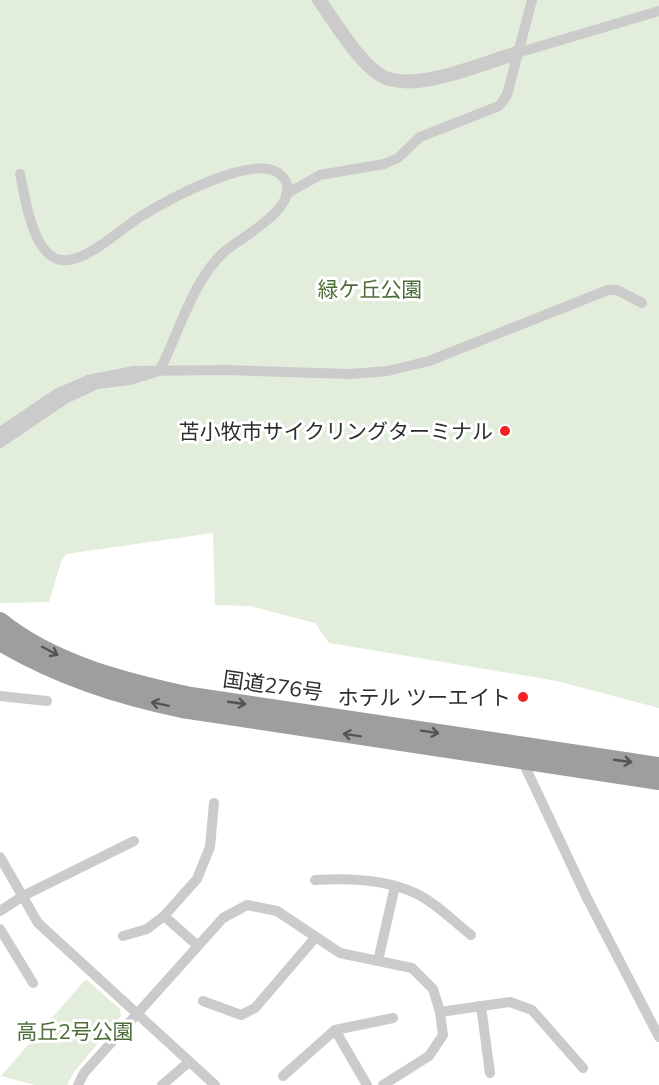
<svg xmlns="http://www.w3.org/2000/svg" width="659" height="1085" font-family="Mulish,'Noto Sans JP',sans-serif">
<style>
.green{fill:#e3eddb}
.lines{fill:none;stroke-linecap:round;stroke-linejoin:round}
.minor{stroke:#cbcbcb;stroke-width:10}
.tertiary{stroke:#cbcbcb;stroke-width:14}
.trunk{stroke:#9e9e9e;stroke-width:18}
.oneway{stroke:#555}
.poi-dot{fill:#f42222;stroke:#fff;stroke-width:2}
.labels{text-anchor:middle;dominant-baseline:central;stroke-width:6;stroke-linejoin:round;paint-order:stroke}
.park-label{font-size:21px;fill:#4d6e38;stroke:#fff}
.poi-label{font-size:21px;fill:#2e2e2e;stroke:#fff;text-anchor:end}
.street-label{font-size:21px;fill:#2e2e2e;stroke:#fff}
</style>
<rect width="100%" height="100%" fill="#fff"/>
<g class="green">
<path d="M0,0H659V708L557,681L329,643L315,623L250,606L215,605L213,533L66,554L61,562L49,602L0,603Z"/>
<path d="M86,979L120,1009L121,1016L74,1072L67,1085H35L1,1076Z"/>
</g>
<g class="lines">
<g class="minor">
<path d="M517,53L659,11"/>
<path d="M286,194L320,175L384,164L398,158L420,137L499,106L507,95L532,0"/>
<path d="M0,432L58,393L88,380L134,371L227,370L350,374L388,371L429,361L608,290H617L642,303"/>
<path d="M0,443L65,399L97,384L130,380L159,371C180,332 191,282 225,251C240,238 307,204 282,176C258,149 164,202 140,217C121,229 84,264 61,260C32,255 25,196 20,174"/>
<path d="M0,696L47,701"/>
<path d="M521,758L587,898L659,1037"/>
<path d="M0,857L38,923L215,1085"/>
<path d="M315,880C347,878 385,879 415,893C435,902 454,922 471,935"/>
<path d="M0,911L23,896L134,841"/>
<path d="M164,916L198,946"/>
<path d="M0,929L33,983"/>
<path d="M123,936L147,929L164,916L197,879L210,847L214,803"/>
<path d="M378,961L395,886"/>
<path d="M203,1001L241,1015L255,1008L315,938"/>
<path d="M481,1006L490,1073"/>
<path d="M440,1012L510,1002L532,1010L583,1068"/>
<path d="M335,1030L367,1085"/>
<path d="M283,1076L335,1030L393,1018"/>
<path d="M78,1085L84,1073L223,918L247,905L277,911L340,953L412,968L433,989L440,1012L443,1035L429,1056L383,1085"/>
<path d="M162,1085L189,1062"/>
</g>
<path class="tertiary" d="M319,0C335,22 357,60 380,75C412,95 483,63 517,53"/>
<g class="trunk">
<path d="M0,621C53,664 126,682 191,696L659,766"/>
<path d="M0,642C58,676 116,695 182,709L659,781"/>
</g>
</g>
<defs><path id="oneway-shaft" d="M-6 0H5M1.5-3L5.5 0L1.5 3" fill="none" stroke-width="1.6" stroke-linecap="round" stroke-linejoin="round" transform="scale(1.5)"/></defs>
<g class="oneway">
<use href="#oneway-shaft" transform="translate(50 651) rotate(28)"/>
<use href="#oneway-shaft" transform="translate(237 703) rotate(8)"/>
<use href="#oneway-shaft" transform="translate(160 704) rotate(-168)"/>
<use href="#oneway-shaft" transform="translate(430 732) rotate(9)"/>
<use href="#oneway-shaft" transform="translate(352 735) rotate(-171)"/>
<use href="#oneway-shaft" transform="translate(623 761) rotate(8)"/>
</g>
<g class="poi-dot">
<circle cx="505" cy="431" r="6"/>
<circle cx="523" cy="697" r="6"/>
</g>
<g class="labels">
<g class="park-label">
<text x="370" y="289">緑ケ丘公園</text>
<text x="75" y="1031">高丘2号公園</text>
</g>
<g class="poi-label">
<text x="493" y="431">苫小牧市サイクリングターミナル</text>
<text x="511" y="697">ホテル ツーエイト</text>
</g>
<g class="street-label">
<text transform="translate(273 685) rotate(8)">国道276号</text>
</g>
</g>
</svg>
